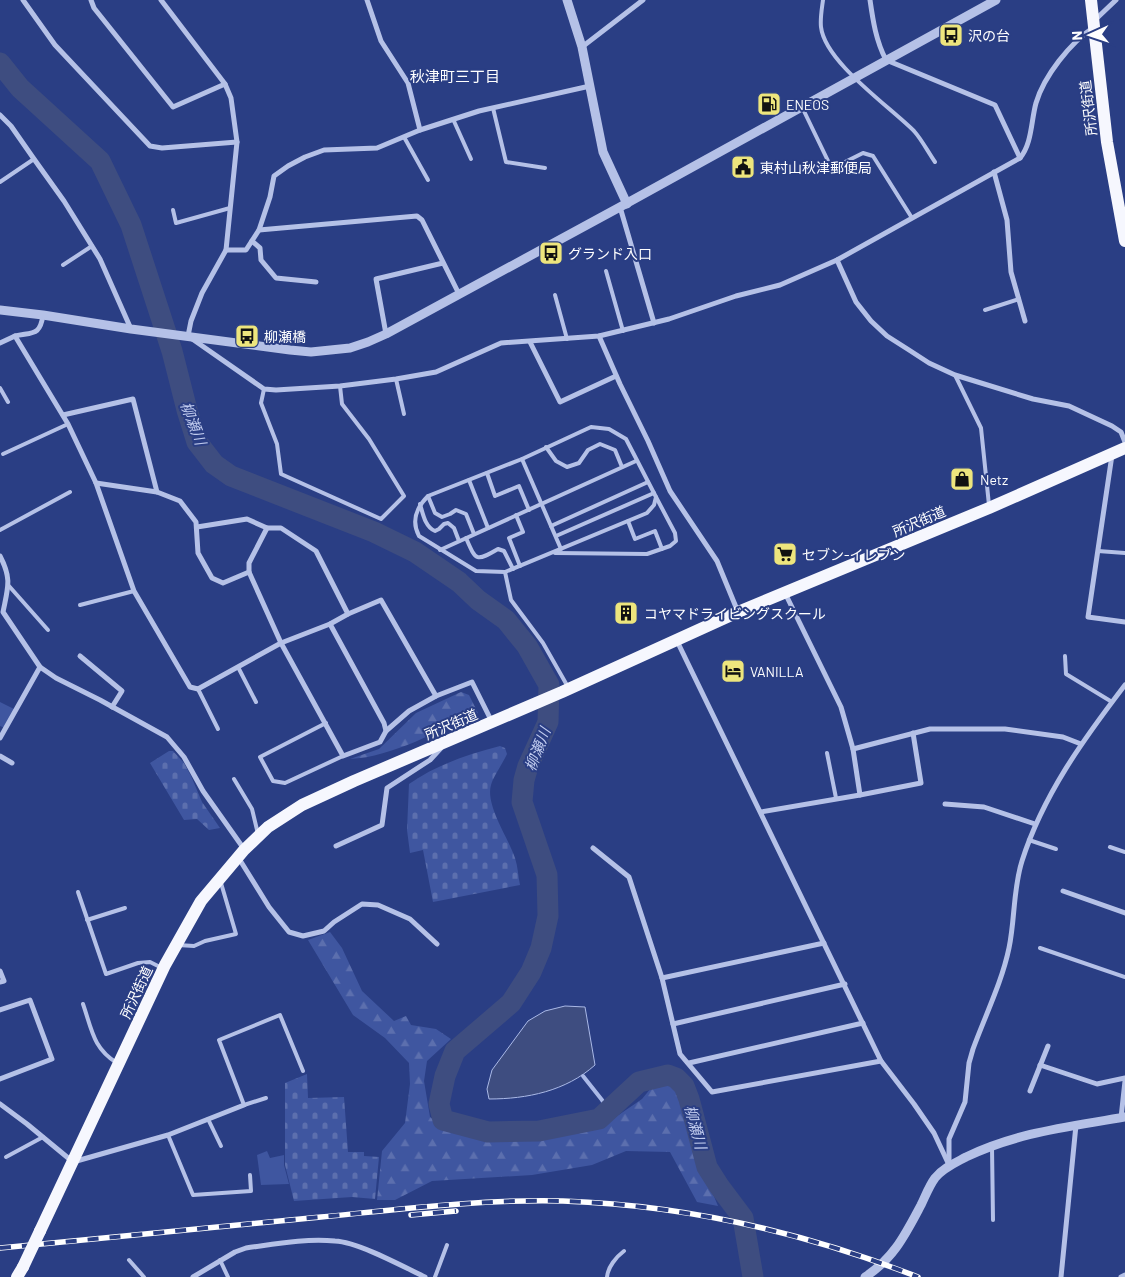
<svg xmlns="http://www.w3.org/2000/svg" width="1125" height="1277" font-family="Barlow,'Noto Sans JP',sans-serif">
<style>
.green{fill:#3f56a0}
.forest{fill:url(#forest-firs)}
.cemetery{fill:url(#cemetery-stones)}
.water{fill:#3e4d80;stroke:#aab9e7}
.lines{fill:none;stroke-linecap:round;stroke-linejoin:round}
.stream{stroke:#aab9e7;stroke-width:4}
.river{stroke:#3e4d80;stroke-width:21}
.service{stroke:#b5c1e7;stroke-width:4}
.minor{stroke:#b5c1e7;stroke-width:5}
.tertiary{stroke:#b5c1e7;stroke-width:9}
.primary{stroke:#f6f7fe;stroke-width:12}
.rail-casing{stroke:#fff;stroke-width:5.5}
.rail{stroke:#2a3e84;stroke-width:4;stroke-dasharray:11;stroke-linecap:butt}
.primary-bridge{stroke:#f6f7fe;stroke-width:12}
.labels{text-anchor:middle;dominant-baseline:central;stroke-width:4;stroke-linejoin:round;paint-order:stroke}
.poi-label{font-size:14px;fill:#fff;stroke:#2a3e84;text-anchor:start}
.street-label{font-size:14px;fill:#fff;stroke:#2a3e84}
.neighbourhood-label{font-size:15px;fill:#fff;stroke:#2a3e84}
.water-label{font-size:15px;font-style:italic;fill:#c0cbee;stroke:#2a3e84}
</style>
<defs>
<pattern id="forest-firs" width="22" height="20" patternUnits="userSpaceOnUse" patternTransform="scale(1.25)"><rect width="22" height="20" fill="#3f56a0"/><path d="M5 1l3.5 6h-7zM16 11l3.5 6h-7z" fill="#5c6fae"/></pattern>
<pattern id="cemetery-stones" width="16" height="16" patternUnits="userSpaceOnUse" patternTransform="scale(1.25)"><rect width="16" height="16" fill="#3f56a0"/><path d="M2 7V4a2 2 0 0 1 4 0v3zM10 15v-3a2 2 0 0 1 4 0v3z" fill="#5c6fae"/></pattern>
</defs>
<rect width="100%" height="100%" fill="#2a3e84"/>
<g class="green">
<path d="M0,702L16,710L5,728L0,726Z"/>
<path d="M267,1151L270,1158L284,1155V1165L289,1184L261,1185L257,1155Z"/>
</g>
<g class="forest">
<path d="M461,692L469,695L478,713C439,730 393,757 350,759L379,749L416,713Z"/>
<path d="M330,932L342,948L362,991L394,1021L406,1016L411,1025L436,1029L451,1039L427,1061L424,1081L430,1117L446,1130L482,1137H543L604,1125L642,1099L656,1082L667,1080L676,1086L688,1104L700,1163L718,1206L697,1202L670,1152L626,1151L592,1165L532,1175L432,1181L395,1200H377L382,1151L405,1123L410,1084L409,1063L385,1038L353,1015L308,940Z"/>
</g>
<g class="cemetery">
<path d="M500,746L505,748L507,754C503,763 493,777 491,785C485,805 509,839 515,858C518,867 518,876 520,885L433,902L423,850L410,853L407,830L409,784C436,765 469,754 500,746Z"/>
<path d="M169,751H173L184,763L191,776L202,802L220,828L209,830L197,819L184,820L150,763Z"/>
<path d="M307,1074L308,1098L344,1097L348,1152H364V1156L379,1157L375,1199L352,1197L294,1201L285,1165V1083Z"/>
</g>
<path class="water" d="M565,1006L585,1007L595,1065C566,1091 527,1099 489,1099L487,1089L492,1070L528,1021L545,1011Z"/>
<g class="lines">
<path class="stream" d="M583,1076L602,1100L608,1111"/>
<path class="river" d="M0,63L20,88L100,161L131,225L172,351L187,410L197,442L214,464L231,476L374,532L415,552L459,582L478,600L506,620L527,646L549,685L548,722L528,766L524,780L522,802L547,875L548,916L541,948L531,972L511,1003L455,1051L445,1076L439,1104L443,1120L488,1132L539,1131L599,1119L639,1082L668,1075L676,1078L684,1086L689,1099L707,1167L719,1186L743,1218L753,1277"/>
<g class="service">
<path d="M823,0C822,8 820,18 821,27C825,62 889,106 914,131C922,140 928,152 935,162"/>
<path d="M802,107L830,165H839L863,153L873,156L912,218"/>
<path d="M493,108L506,162L545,168"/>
<path d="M453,119L471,159"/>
<path d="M404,137L428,180"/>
<path d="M0,182L34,159"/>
<path d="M173,210L176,223L230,208"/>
<path d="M63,265L92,246"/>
<path d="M606,271L623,331"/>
<path d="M555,295L567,339"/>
<path d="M985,310L1019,299"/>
<path d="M955,375L981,428L989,505"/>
<path d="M396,379L404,414"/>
<path d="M0,388L8,402"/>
<path d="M264,389L261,403L277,444L281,474L381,519L404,496L369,439L342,404L340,386"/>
<path d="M591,427L609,429L626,439L656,497L654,505L647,513L505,572L476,571L419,536C411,521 417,507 428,496L522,459Z"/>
<path d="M546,447L556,461L567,467L579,463L588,450L600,444L615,450L622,467"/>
<path d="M3,454L68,424"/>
<path d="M522,459L561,549"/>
<path d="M487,473L495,496L519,486L529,510"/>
<path d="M469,480L488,528"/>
<path d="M428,496L435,513L442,517L450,514L456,510L466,514L474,534"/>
<path d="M420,504C423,514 425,527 435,531L439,529L444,524L448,523L454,528L459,541"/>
<path d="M516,515L523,532L509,538L520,566"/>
<path d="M628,521L635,539L655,531L662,549"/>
<path d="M551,526L648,482"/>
<path d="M0,530L70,492"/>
<path d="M556,536L654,493"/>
<path d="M466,538C476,561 476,562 498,549L504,551L513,569"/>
<path d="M440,550L636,461"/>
<path d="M1098,551L1125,553"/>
<path d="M555,553L647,554L670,546L676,541L675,533L656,497"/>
<path d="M505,572L511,600L543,643L568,687"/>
<path d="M9,586L48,630"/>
<path d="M80,605L134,591"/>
<path d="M1065,656L1066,674L1112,702"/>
<path d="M238,667L256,702"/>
<path d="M198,689L218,729"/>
<path d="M326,723L260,757L273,781L285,783L343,756"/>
<path d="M827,753L836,798"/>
<path d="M234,779L252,809L258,834"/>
<path d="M1029,840L1056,849"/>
<path d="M1110,847L1125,852"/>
<path d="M78,892L106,974L138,963L150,962L162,968"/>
<path d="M87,920L125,908"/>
<path d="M178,945L194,946L205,941L236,934L221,883"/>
<path d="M1040,948L1125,977"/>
<path d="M83,1004C92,1030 93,1048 117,1063"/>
<path d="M266,1098L244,1105L219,1040L280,1015L303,1071"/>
<path d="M208,1119L221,1146"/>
<path d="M168,1135L193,1195L251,1191L250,1175"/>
<path d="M992,1147L993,1220"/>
<path d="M6,1157L43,1137"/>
<path d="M129,1260L144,1277"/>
<path d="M220,1260L228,1277"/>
<path d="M435,1277L447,1245"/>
<path d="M607,1277C608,1267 616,1257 624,1251"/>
</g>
<g class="minor">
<path d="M23,0L55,45L150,146L162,148L237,142"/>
<path d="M91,0L94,8L173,107L225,84"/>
<path d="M161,0L225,84L231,98L237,142L226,250L202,293L191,321L188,336L264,389L276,390L340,386L396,379L436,372L501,343L599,336L669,319L736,296L780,285L837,260L1020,158C1032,144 1031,121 1036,103C1044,76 1070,43 1094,27"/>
<path d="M367,0L381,41L408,83L420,130"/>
<path d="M870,0C873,21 876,41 886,60L995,105L1020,158"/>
<path d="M1096,19L1116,0"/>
<path d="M582,47L643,0"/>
<path d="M0,115L11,126L34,159L64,201L100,259L131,329"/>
<path d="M994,172L1007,220L1011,272L1025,321"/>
<path d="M620,207L654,323"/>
<path d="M259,230L417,216L422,220L459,294"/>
<path d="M252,241L260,248L261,260L276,278L316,282"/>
<path d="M226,250H246L259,230L270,197L274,176L288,166L305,157L324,150L377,148L420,130L479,111L590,86"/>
<path d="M837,260L856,302L871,321L887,336L909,350L929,363L955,375L1033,399L1069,406L1112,426L1121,432L1125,442"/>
<path d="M386,334L376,279L443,263"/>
<path d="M15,336C33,332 40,336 43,315"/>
<path d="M599,336L620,384L648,441L670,491L717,561L738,612"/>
<path d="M530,342L560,402L616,376"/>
<path d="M0,343L15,336L68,424L96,483L157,492"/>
<path d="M63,415L133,399L157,492L180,501L196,522L198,553L212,578L223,583L249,572V563L267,528"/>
<path d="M1112,455L1088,617L1125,622"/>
<path d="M96,483L134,591L190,687L198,689L281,643L330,624L348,614L316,551L281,528H267L247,519L197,527"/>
<path d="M0,556C12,579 8,587 3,612L40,667L56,678L100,700L167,737L184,757L203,791L244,849"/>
<path d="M249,572L281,643L343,756L380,742L386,731L384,723L330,624"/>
<path d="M348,614L381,600L436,696"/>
<path d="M677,641L881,1061L914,1104L934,1133L949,1165"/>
<path d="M80,656L122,691L112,707"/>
<path d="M386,731L409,711L436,696L472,682L492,722"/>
<path d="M0,738L40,667"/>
<path d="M853,749L930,729H1005L1063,737L1081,744"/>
<path d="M0,756L12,763"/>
<path d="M860,795L921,783L913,733"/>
<path d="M945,804L984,807L1035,824"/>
<path d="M761,812L860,795L853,749L841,707L785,593"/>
<path d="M336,846L382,825L387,788L430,760L441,748"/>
<path d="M593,848L629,877L662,978L680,1054L712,1092L881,1061"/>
<path d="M238,857L269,907L289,932L303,936L324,931L334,922L362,904L378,905L410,919L437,944"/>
<path d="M1063,891L1125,913"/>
<path d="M0,971L4,981L0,982"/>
<path d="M662,978L824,943"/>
<path d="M0,1010L30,1000L52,1059L0,1079"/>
<path d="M673,1024L845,984"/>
<path d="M689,1063L863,1023"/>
<path d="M1040,1065L1097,1084L1125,1078"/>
<path d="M1030,1091L1048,1046"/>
<path d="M0,1104L27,1124L73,1162L168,1135L244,1105"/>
<path d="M1121,1118L1125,1081"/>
<path d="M949,1164V1139L965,1102L969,1063L973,1049C985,1016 1002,982 1009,948C1015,920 1013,889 1022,861C1043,795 1083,740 1125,685"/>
<path d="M193,1277L235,1252L246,1248C275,1244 306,1238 335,1241C358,1242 402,1266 425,1277"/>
<path d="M1061,1277L1076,1125"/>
<path d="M1121,1277L1125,1275"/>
</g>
<g class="tertiary">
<path d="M567,0L582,47L603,152L627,204"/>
<path d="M0,310L43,315L131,329L290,350L311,352L350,348L368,342L386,334L620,207L996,0"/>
<path d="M865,1277C894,1258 905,1235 921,1205C925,1197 929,1186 935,1178C943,1168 955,1163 966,1157C1018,1132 1069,1127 1125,1117"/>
</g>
<g class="primary">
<path d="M1091,0L1107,142L1125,241"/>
<path d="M40,1231L165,965L201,901L244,850L268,827L302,805L354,781L562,692L738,612L989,508L1125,448"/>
<path d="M17,1277L23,1267"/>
</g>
<g class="rail-casing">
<g id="rail">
<path d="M411,1215L456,1211"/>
<path d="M0,1248C107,1238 214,1227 321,1217C402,1209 482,1199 563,1201C684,1205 806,1233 918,1277"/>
</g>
</g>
<use href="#rail" class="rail"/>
<path class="primary-bridge" d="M23,1267L40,1231"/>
</g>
<defs>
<g id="bus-square" transform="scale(1.25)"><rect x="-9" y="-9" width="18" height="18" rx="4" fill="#ede57d" stroke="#2a3e84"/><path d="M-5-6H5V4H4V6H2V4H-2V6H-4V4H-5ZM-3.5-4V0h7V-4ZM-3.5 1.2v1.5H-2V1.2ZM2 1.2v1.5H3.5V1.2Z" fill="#111"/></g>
<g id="fuel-square" transform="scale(1.25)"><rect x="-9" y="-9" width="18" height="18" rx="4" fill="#ede57d" stroke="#2a3e84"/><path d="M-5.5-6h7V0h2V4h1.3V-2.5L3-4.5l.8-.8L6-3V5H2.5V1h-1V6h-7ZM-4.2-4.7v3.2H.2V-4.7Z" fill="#111"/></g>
<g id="civic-square" transform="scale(1.25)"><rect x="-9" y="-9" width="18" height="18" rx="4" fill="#ede57d" stroke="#2a3e84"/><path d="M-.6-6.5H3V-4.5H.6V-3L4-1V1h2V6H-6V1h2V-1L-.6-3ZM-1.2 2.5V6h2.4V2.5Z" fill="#111"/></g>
<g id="shop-square" transform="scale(1.25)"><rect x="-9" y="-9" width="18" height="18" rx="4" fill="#ede57d" stroke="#2a3e84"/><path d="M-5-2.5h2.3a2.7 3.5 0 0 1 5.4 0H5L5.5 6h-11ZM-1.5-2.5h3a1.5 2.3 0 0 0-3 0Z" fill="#111"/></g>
<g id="supermarket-square" transform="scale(1.25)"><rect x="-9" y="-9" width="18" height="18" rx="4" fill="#ede57d" stroke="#2a3e84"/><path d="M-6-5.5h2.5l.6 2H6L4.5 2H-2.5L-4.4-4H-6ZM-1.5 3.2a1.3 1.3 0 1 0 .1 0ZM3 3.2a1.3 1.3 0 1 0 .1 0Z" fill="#111"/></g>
<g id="building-square" transform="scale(1.25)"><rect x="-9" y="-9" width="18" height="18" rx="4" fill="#ede57d" stroke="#2a3e84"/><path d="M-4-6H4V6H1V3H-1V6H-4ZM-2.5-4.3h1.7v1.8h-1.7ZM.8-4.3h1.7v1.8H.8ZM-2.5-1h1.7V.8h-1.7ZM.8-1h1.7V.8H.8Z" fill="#111"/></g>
<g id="hotel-square" transform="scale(1.25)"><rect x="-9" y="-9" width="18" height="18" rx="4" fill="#ede57d" stroke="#2a3e84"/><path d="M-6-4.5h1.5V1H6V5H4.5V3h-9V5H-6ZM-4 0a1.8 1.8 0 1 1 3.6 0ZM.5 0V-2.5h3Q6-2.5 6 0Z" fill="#111"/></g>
</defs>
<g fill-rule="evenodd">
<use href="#bus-square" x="951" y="35"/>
<use href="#fuel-square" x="769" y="104"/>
<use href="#civic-square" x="743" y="167"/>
<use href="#bus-square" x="551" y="253"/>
<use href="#bus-square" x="247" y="336"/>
<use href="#shop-square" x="962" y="479"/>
<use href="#supermarket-square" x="785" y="554"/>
<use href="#building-square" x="626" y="613"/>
<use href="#hotel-square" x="733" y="671"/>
</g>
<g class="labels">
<g class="poi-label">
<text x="968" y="35">沢の台</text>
<text x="786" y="104">ENEOS</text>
<text x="760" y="167">東村山秋津郵便局</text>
<text x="568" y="253">グランド入口</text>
<text x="264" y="336">柳瀬橋</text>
<text x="980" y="479">Netz</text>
<text x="802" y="554">セブン-イレブン</text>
<text x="644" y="613">コヤマドライビングスクール</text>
<text x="750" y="671">VANILLA</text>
</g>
<g class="street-label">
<text transform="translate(1088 108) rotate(-97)">所沢街道</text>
<text transform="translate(919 521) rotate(-23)">所沢街道</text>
<text transform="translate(451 724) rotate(-23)">所沢街道</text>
<text transform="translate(136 992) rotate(-65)">所沢街道</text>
</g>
<g class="neighbourhood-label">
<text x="455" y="76">秋津町三丁目</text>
</g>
<g class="water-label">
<text transform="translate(194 423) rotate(69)">柳瀬川</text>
<text transform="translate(537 749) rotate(-69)">柳瀬川</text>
<text transform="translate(696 1127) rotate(75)">柳瀬川</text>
</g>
</g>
<g transform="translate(1090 35) rotate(267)" stroke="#2a3e84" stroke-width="4" paint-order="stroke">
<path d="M0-4L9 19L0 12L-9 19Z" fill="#ffffff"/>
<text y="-8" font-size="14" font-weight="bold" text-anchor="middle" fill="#ffffff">N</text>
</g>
</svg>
